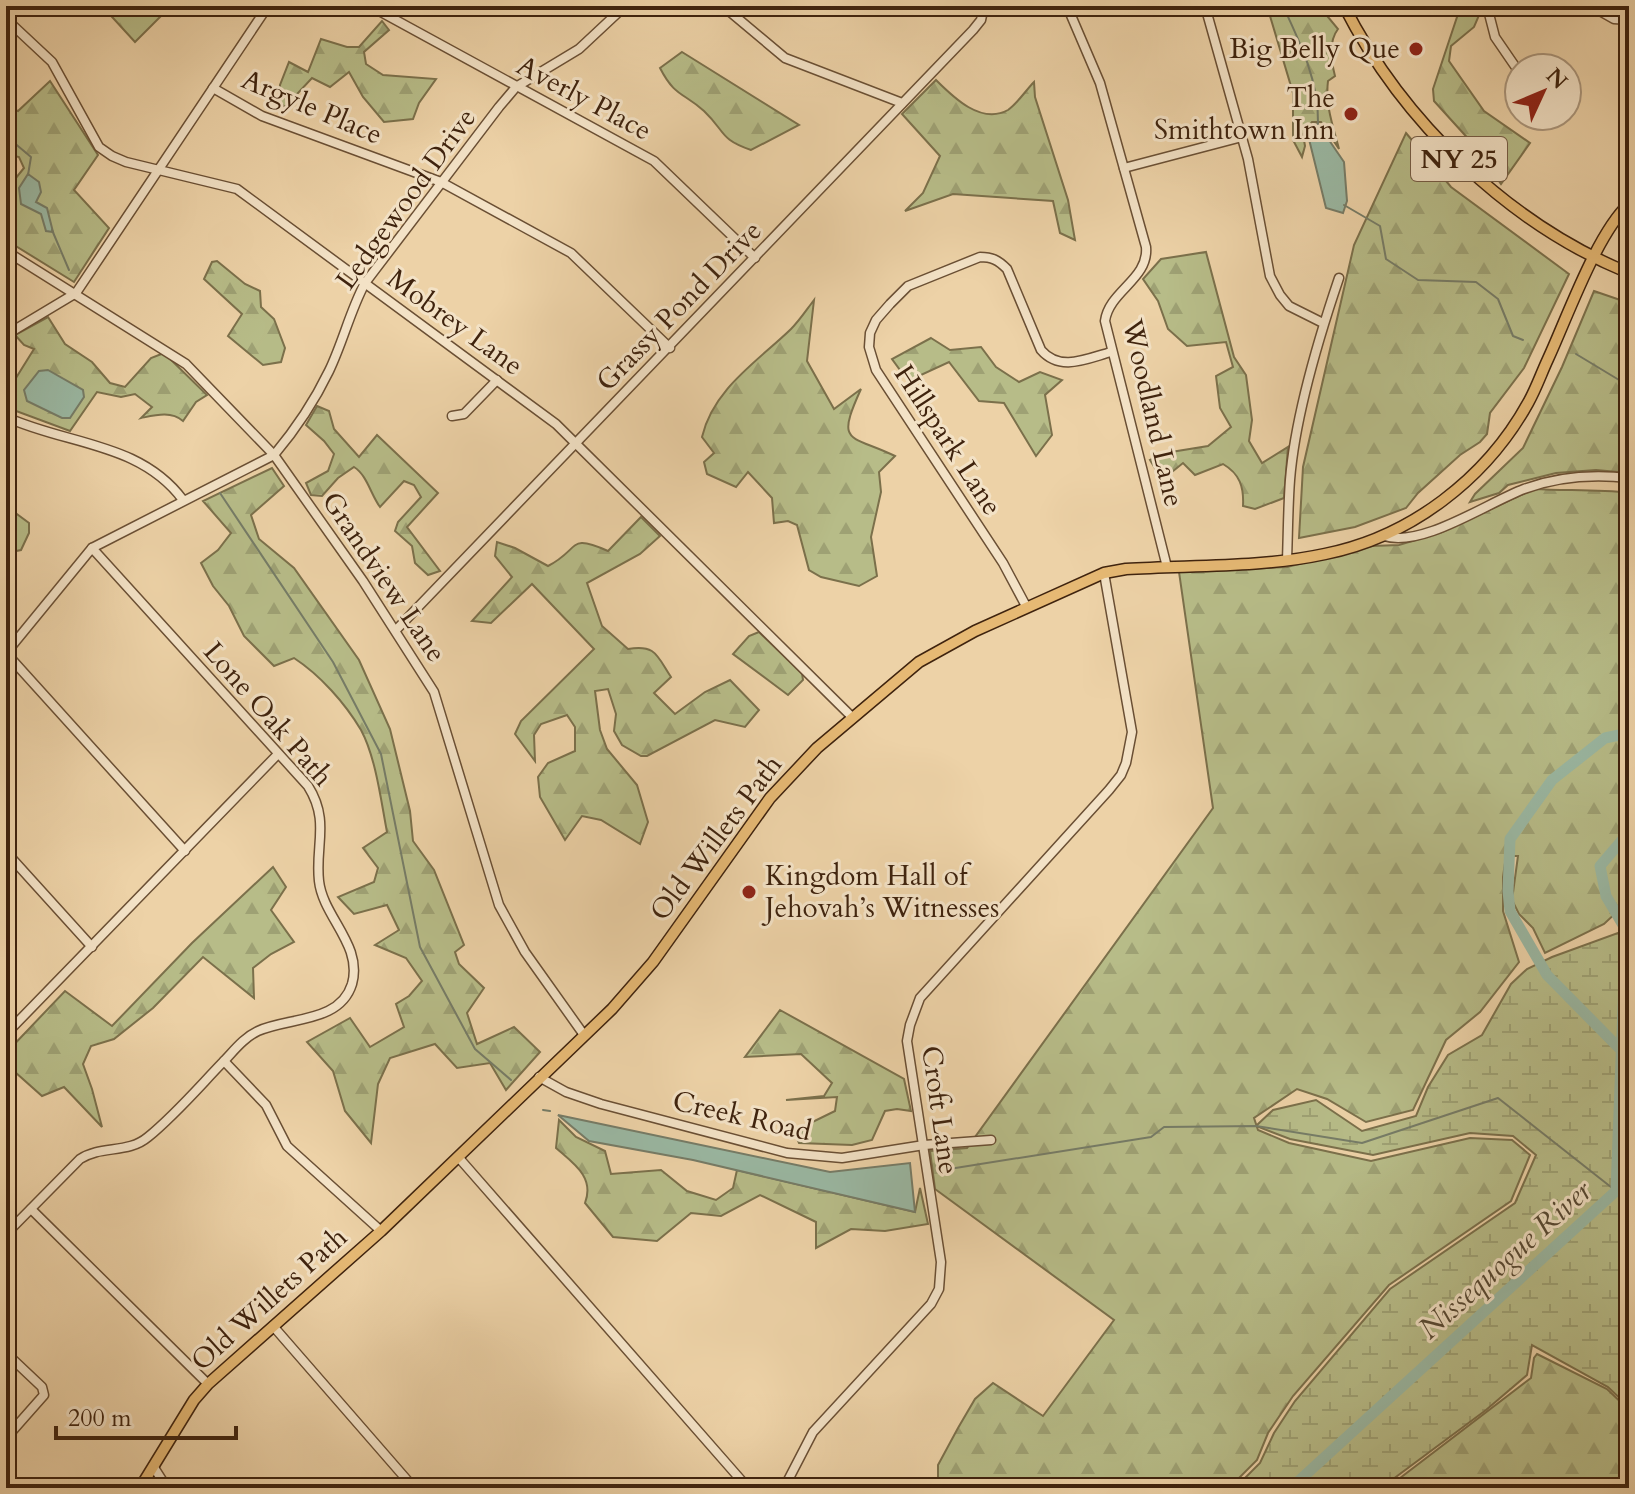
<svg xmlns="http://www.w3.org/2000/svg" width="1635" height="1494" font-family="Cardo,serif">
<style>
.forest{fill:url(#forest-firs);stroke:#7b704b;stroke-width:2}
.wetland{fill:url(#wetland-marsh);stroke:#7b704b;stroke-width:2}
.water{fill:#9ab8a3;stroke:#767c67;stroke-width:2}
.lines{fill:none;stroke-linecap:round;stroke-linejoin:round}
.stream{stroke:#767c67;stroke-width:2}
.river{stroke:#9ab8a3;stroke-width:11}
.minor-casing{stroke:#6a4f34;stroke-width:11}
.major-casing{stroke:#3f230e;stroke-width:13}
.minor{stroke:#f3e2c6;stroke-width:8}
.major{stroke:#e6b974;stroke-width:10}
.poi-dot{fill:#8f2418;stroke:#f3e2c6;stroke-width:3}
.labels{text-anchor:middle;dominant-baseline:central;stroke-width:6;stroke-linejoin:round;paint-order:stroke}
.shield{fill:#f3e2c6;stroke:#755c45;stroke-width:2}
.shield-label{font-size:26px;font-weight:bold;fill:#3f230e}
.poi-label{font-size:28px;fill:#3f230e;stroke:#f3e2c6;text-anchor:end}
.street-label{font-size:28px;fill:#3f230e;stroke:#f3e2c6}
.water-label{font-size:30px;font-style:italic;fill:#564833;stroke:#f3e2c6}
</style>
<defs>
<pattern id="forest-firs" width="22" height="20" patternUnits="userSpaceOnUse" patternTransform="scale(2)"><rect width="22" height="20" fill="#b7bc88"/><path d="M5 1l3.5 6h-7zM16 11l3.5 6h-7z" fill="#9ea174"/></pattern>
<pattern id="wetland-marsh" width="20" height="14" patternUnits="userSpaceOnUse" patternTransform="scale(2)"><rect width="20" height="14" fill="#b7bc88"/><path d="M1 5h8M5 5V1M11 12h8M15 12V8" fill="none" stroke="#9ea174"/></pattern>
</defs>
<rect width="100%" height="100%" fill="#edd2a7"/>
<filter id="stains"><feTurbulence type="fractalNoise" baseFrequency=".0025" numOctaves="4"/><feColorMatrix values="0 0 0 0 .2 0 0 0 0 .09 0 0 0 0 .02 0 0 0 .5 -.17"/></filter>
<radialGradient id="worn" r=".72"><stop offset=".6" stop-color="#630" stop-opacity="0"/><stop offset="1" stop-color="#630" stop-opacity=".3"/></radialGradient>
<g class="forest">
<path d="M102,6H171L135,42Z"/>
<path d="M1267,6H1319L1338,29C1328,42 1331,61 1335,76L1328,81C1325,105 1333,126 1339,149L1321,122H1312L1303,134L1305,146L1302,157L1293,140V93Z"/>
<path d="M1455,6H1483L1474,27L1451,46L1449,61L1484,111L1530,143L1501,184L1473,144L1434,101L1433,89L1458,14Z"/>
<path d="M382,21L389,30L364,52L366,64L383,75L436,79L419,103L413,119L384,122L363,97L349,72L330,87L312,78L285,107L280,103V85L289,62L308,72L321,39L347,47H359Z"/>
<path d="M682,52L799,125L751,150C719,139 726,132 704,111C683,92 675,97 660,68Z"/>
<path d="M936,80C953,97 981,125 1008,110C1017,104 1026,90 1034,82L1035,97L1068,200L1075,240L1060,233L1053,201L953,194L905,211L923,193L940,156L902,114Z"/>
<path d="M50,81L98,155L74,190L109,228L74,282L6,240V190L24,168L19,157L6,154V107L18,111Z"/>
<path d="M1406,133L1451,187L1569,274L1524,368L1490,413L1487,434L1480,442L1460,455L1418,493L1406,508L1355,527L1299,538L1303,467L1354,245Z"/>
<path d="M1206,252L1234,357L1246,375L1252,420L1249,441L1262,463L1288,447L1284,498L1255,509L1243,506C1244,487 1240,474 1223,464L1195,475L1183,463L1162,480L1150,460L1165,453L1208,446L1231,427L1220,408L1216,376L1233,367L1226,342L1187,346L1168,329L1158,301L1143,279L1161,259Z"/>
<path d="M217,261L245,284L260,291L261,307L274,319L285,348L281,362L263,365L228,336L242,314L204,279L212,262Z"/>
<path d="M1594,291L1629,303V473L1596,470L1556,473L1508,485L1499,493L1470,502L1475,494L1523,448L1562,367Z"/>
<path d="M814,300L807,361L834,409L861,389C835,446 850,434 895,456L879,472L881,492L871,537L877,576L859,586L821,577L809,570L797,525L788,521L774,523L772,498L748,472L736,487L707,474L704,462L714,453L702,437C713,389 758,361 791,329C800,320 807,309 814,300Z"/>
<path d="M48,317L65,344L92,362L110,383L125,387L151,358L164,353L207,395L196,402L183,421C171,411 156,415 141,418L152,407L135,394L121,397L97,392L70,431L8,408L6,394L34,349L24,345L15,335Z"/>
<path d="M931,338L950,350L981,347L996,367L1019,382L1040,372L1062,380L1045,395L1052,435L1036,456L1004,403L979,401L949,362L908,381L892,359Z"/>
<path d="M317,406L329,411L334,429L359,457L377,435L438,493L407,527L440,571L428,575L415,563L412,546L395,531L398,522L421,497L414,485L404,481L380,507C371,495 367,475 354,467L338,478L322,496L311,495L306,483L328,471L334,454L324,441L306,425Z"/>
<path d="M272,468L284,486L251,515L259,539L294,568L359,660L390,729L410,811L413,841L434,870L464,945L455,952L459,964L484,988L467,1013L477,1044L514,1027L540,1052L506,1090L490,1063L457,1068L435,1044L390,1058L378,1084L371,1143L345,1111L333,1071L307,1042L350,1018L370,1047L404,1027L396,1004L409,996L422,981L406,958L375,945L399,930L387,905L354,914L338,897L374,882L378,868L363,848L387,832C381,801 376,758 361,730C345,703 320,675 294,658L274,666L244,636L229,606L213,586L201,563L218,550L231,533L203,501Z"/>
<path d="M1534,489C1566,491 1597,489 1629,493V905L1621,908L1604,924L1545,953L1533,928L1519,914L1512,900L1518,856H1506L1503,877V911L1519,962L1480,1012L1446,1040L1413,1110L1366,1122L1327,1099L1297,1089L1254,1118L1258,1130L1289,1143L1371,1161L1470,1138L1512,1140L1530,1155L1511,1201L1389,1285L1293,1396L1268,1433L1257,1460L1229,1488H938V1465L958,1428L975,1399L993,1383L1043,1416L1114,1320L935,1189L930,1151L967,1148L1213,808L1179,572L1287,567L1372,546L1399,545L1442,532Z"/>
<path d="M6,506L29,523V533L21,550L6,553Z"/>
<path d="M641,517L660,536L640,554L587,583L602,626L628,649C656,644 657,656 671,677L654,693L675,714L705,692L730,680L759,710L745,727L715,720L647,756H641L622,745L614,731L616,714L608,689L595,691L600,730L607,749L637,785L648,822L640,844L601,820L582,816L565,840L540,797L538,777L548,763L575,751V727L567,715L541,724L534,735L535,761L515,734L521,721L594,649L532,584L491,623L472,621L512,577L495,556L497,542L515,548L548,566C581,549 567,533 608,551Z"/>
<path d="M759,632L802,673L803,680L788,695L733,654L749,636Z"/>
<path d="M273,867L286,887L271,910L294,942L271,954L253,968L254,998L203,957L153,1008L114,1039L91,1046L83,1064L92,1089L102,1127L64,1087L42,1096L6,1064V1053L65,991L112,1026L192,943Z"/>
<path d="M780,1010L904,1079L911,1111L897,1109L885,1111L872,1140L852,1145L799,1143L794,1131L835,1111L837,1097L786,1100L824,1096L832,1083L801,1054L745,1057Z"/>
<path d="M559,1120L576,1137L605,1151L611,1174L661,1170L687,1191L716,1200L733,1188L737,1170L915,1212L920,1188L928,1224L885,1231L851,1229L816,1248V1222L760,1195L721,1216L691,1213L657,1241L613,1237L585,1203C595,1177 573,1163 556,1148Z"/>
<path d="M1537,1354L1607,1389L1629,1410V1488H1387L1531,1378L1534,1358Z"/>
</g>
<path class="wetland" d="M1626,930L1629,931V1407L1608,1387L1532,1345L1527,1375L1486,1410L1381,1488H1235L1260,1463L1274,1433L1295,1401L1390,1289L1515,1203L1536,1155L1513,1136L1470,1133L1373,1155L1290,1139L1256,1126L1273,1110L1316,1100L1362,1131L1416,1116L1428,1087L1448,1055L1482,1035L1511,984L1527,969L1552,957Z"/>
<g class="water">
<path d="M1318,124L1344,162L1347,201L1343,213L1326,208L1306,127Z"/>
<path d="M28,174L39,182L41,192L36,202L47,208L53,232L46,231L41,214L21,204L19,188Z"/>
<path d="M48,370L83,390L84,397L70,418H62L27,401L24,390L39,371Z"/>
<path d="M558,1115L830,1172L910,1163L915,1212L693,1160L589,1141Z"/>
</g>
<g class="lines">
<g class="stream">
<path d="M1283,6C1300,42 1319,82 1318,123"/>
<path d="M6,136L31,157L28,175"/>
<path d="M1344,205L1380,226L1386,259L1418,280L1476,282L1498,299L1513,336L1523,340"/>
<path d="M52,230L69,270"/>
<path d="M1576,354L1629,386"/>
<path d="M220,493L333,662L381,754L420,947L475,1049L511,1080"/>
<path d="M543,1110L550,1111"/>
<path d="M943,1170L1151,1137L1164,1127L1256,1126L1362,1143L1498,1098L1616,1191L1629,1215"/>
</g>
<g class="river">
<path d="M1622,1051L1547,975L1510,911L1508,891L1510,839L1552,780L1605,738L1629,733"/>
<path d="M1291,1488L1616,1191L1626,930L1606,896L1600,866L1629,832"/>
</g>
<g class="minor-casing">
<g id="minor">
<path d="M370,6L654,161L755,258"/>
<path d="M723,6L785,58L902,103"/>
<path d="M1067,6L1100,83L1146,247C1149,279 1109,291 1105,321L1167,567"/>
<path d="M1205,6L1248,159L1270,276L1280,295L1289,306L1323,323"/>
<path d="M1487,6L1495,37L1519,72"/>
<path d="M1591,6L1614,19L1629,20"/>
<path d="M6,19L52,62L99,147L112,156L126,162L237,189L556,424L852,717"/>
<path d="M213,88L262,116L441,182L571,253L670,348"/>
<path d="M1124,168L1242,137"/>
<path d="M6,251L186,364L274,455L363,581L434,692L499,905L525,952L584,1035"/>
<path d="M6,335L76,293L268,6"/>
<path d="M452,416L464,414L497,380"/>
<path d="M6,417C67,445 140,442 183,500"/>
<path d="M1384,536C1422,548 1487,503 1524,489C1559,476 1593,474 1629,478"/>
<path d="M1287,560C1288,533 1288,507 1290,480C1295,417 1319,337 1339,278"/>
<path d="M1026,606L1003,563L876,370L869,347L870,333L876,320L890,304L908,286L980,257C992,257 998,260 1007,269L1041,350C1060,372 1086,359 1111,352"/>
<path d="M396,630L973,30L981,20L984,6"/>
<path d="M6,653L92,548L274,455C295,430 315,400 329,371C343,342 350,311 365,283L499,107L516,87L579,49L625,6"/>
<path d="M6,653L185,851"/>
<path d="M6,852L92,947"/>
<path d="M6,1034L278,754"/>
<path d="M224,1061L266,1105L287,1146L381,1231"/>
<path d="M539,1077L566,1092L601,1104L787,1153L842,1158L924,1145L991,1140"/>
<path d="M459,1158L748,1488"/>
<path d="M31,1209L208,1384"/>
<path d="M6,1234L80,1159C101,1145 128,1154 148,1137C175,1115 198,1088 222,1063C233,1052 243,1038 258,1031C289,1017 340,1023 352,984C363,945 323,917 319,881C315,845 330,821 308,786L92,548"/>
<path d="M273,1326L414,1488"/>
<path d="M6,1353L42,1387L44,1395L6,1438"/>
<path d="M153,1466L167,1488"/>
<path d="M784,1488L813,1432L931,1304L939,1289L941,1262L907,1041L910,1025L920,998L1109,790L1121,775L1126,763L1132,732L1104,573"/>
</g>
</g>
<g class="major-casing">
<g id="major">
<path d="M1344,6C1403,122 1509,224 1629,273"/>
<path d="M140,1488L194,1400L208,1384L381,1231L612,1009L653,962L770,798L817,748L919,662L975,631L1104,573L1126,569C1192,565 1260,568 1325,554C1410,537 1486,479 1528,403C1536,389 1541,374 1548,359C1567,318 1597,233 1629,204"/>
</g>
</g>
<use href="#minor" class="minor"/>
<use href="#major" class="major"/>
</g>
<g class="poi-dot">
<circle cx="1416" cy="49" r="8"/>
<circle cx="1351" cy="114" r="8"/>
<circle cx="749" cy="892" r="8"/>
</g>
<g class="labels">
<rect class="shield" x="1411" y="137" width="96" height="44" rx="6"/>
<g class="shield-label">
<text x="1459" y="159">NY 25</text>
</g>
<g class="poi-label">
<text x="1400" y="49">Big Belly Que</text>
<text x="1335" y="98">The<tspan x="1335" dy="32">Smithtown Inn</tspan></text>
<text x="765" y="876" text-anchor="start">Kingdom Hall of<tspan x="765" dy="32">Jehovah’s Witnesses</tspan></text>
</g>
<g class="street-label">
<text transform="translate(584 98) rotate(28)">Averly Place</text>
<text transform="translate(312 107) rotate(23)">Argyle Place</text>
<text transform="translate(406 199) rotate(-54)">Ledgewood Drive</text>
<text transform="translate(679 306) rotate(-46)">Grassy Pond Drive</text>
<text transform="translate(455 322) rotate(36)">Mobrey Lane</text>
<text transform="translate(1153 413) rotate(77)">Woodland Lane</text>
<text transform="translate(948 440) rotate(57)">Hillspark Lane</text>
<text transform="translate(384 577) rotate(56)">Grandview Lane</text>
<text transform="translate(268 714) rotate(49)">Lone Oak Path</text>
<text transform="translate(716 838) rotate(-53)">Old Willets Path</text>
<text transform="translate(940 1110) rotate(82)">Croft Lane</text>
<text transform="translate(742 1116) rotate(13)">Creek Road</text>
<text transform="translate(269 1299) rotate(-42)">Old Willets Path</text>
</g>
<g class="water-label">
<text transform="translate(1505 1260) rotate(-42)">Nissequogue River</text>
</g>
</g>
<rect width="1635" height="1494" fill="none" stroke="#edd2a7" stroke-width="32"/>
<rect x="8" y="8" width="1619" height="1478" fill="none" stroke="#3f230e" stroke-width="4"/>
<rect x="16" y="16" width="1603" height="1462" fill="none" stroke="#3f230e" stroke-width="2"/>
<g transform="translate(1543 92) rotate(46)"><circle r="38" fill="#f3e2c6" stroke="#ab967c" stroke-width="2"/>
<path d="M0-6L14 30L0 20L-14 30Z" fill="#8f2418"/>
<text y="-12" font-size="22" font-weight="bold" text-anchor="middle" fill="#3f230e">N</text>
</g>
<path d="M56 1426v12h180v-12" fill="none" stroke="#3f230e" stroke-width="4"/>
<text x="68" y="1426" font-size="24" fill="#3f230e" stroke="#f3e2c6" stroke-width="6" paint-order="stroke">200 m</text>
<rect width="100%" height="100%" filter="url(#stains)"/>
<rect width="100%" height="100%" fill="url(#worn)"/>
</svg>
